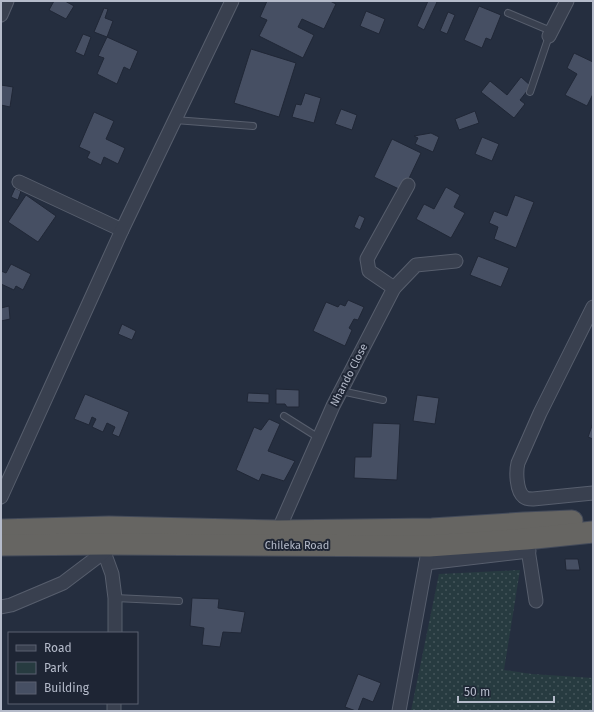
<svg xmlns="http://www.w3.org/2000/svg" width="594" height="712" font-family="'Fira Sans',sans-serif">
<style>
.green{fill:url(#green-dots)}
.building{fill:#464f63;stroke:#202736}
.lines{fill:none;stroke-linecap:round;stroke-linejoin:round}
.service-casing{stroke:#575e6d;stroke-width:8}
.minor-casing{stroke:#575e6d;stroke-width:15}
.trunk-casing{stroke:#444b5a;stroke-width:23}
.service{stroke:#39404f;stroke-width:6}
.minor{stroke:#39404f;stroke-width:13}
.trunk{stroke:#666562;stroke-width:21}
.labels{text-anchor:middle;dominant-baseline:central;stroke-width:4;stroke-linejoin:round;paint-order:stroke}
.street-label{font-size:11px;fill:#b5bbca;stroke:#1e2534}
</style>
<defs>
<pattern id="green-dots" width="8" height="8" patternUnits="userSpaceOnUse"><rect width="8" height="8" fill="#273b40"/><path d="M2 2h.1M6 6h.1" fill="none" stroke="#44555a" stroke-width="1.8" stroke-linecap="round"/></pattern>
</defs>
<rect width="100%" height="100%" fill="#252e3f"/>
<path class="green" d="M520,570L504,670L532,674L593,678V711H411L439,574Z"/>
<g class="building">
<path d="M54,1H65L74,6L66,19L49,10Z"/>
<path d="M267,1H330L336,4L324,29L302,19L298,27L314,35L303,58L259,36L267,20L260,17Z"/>
<path d="M428,1H435L437,2L424,30L417,26Z"/>
<path d="M479,6L501,15L491,40L486,38L482,48L464,40Z"/>
<path d="M104,8L108,9L105,18L113,21L107,37L94,32Z"/>
<path d="M366,11L385,19L379,34L360,26Z"/>
<path d="M448,12L455,15L447,34L440,31Z"/>
<path d="M83,34L91,37L84,56L75,52Z"/>
<path d="M107,37L138,51L130,70L124,67L117,84L97,74L104,58L98,56Z"/>
<path d="M251,49L296,63L279,117L234,103Z"/>
<path d="M574,53L593,62V94L587,106L565,95L577,74L567,68Z"/>
<path d="M521,77L531,86L520,100L525,104L514,118L481,92L490,81L507,95Z"/>
<path d="M1,85L13,87L10,107L1,105Z"/>
<path d="M305,93L321,98L314,123L292,117L296,104L301,105Z"/>
<path d="M341,109L357,115L352,130L335,124Z"/>
<path d="M475,111L479,123L459,130L455,119Z"/>
<path d="M94,112L114,121L106,139L125,148L118,164L104,157L101,165L87,158L90,152L79,147Z"/>
<path d="M431,133L439,137L433,152L415,144L418,138L414,136Z"/>
<path d="M482,137L499,144L492,161L475,154Z"/>
<path d="M392,139L421,153L403,191L374,177Z"/>
<path d="M446,187L460,195L454,207L465,213L451,238L416,219L424,204L434,209Z"/>
<path d="M15,188L21,191L18,200L11,197Z"/>
<path d="M26,195L56,216L38,242L8,222Z"/>
<path d="M515,195L534,202L516,248L494,239L498,227L489,223L494,211L507,216Z"/>
<path d="M359,215L365,218L360,230L354,227Z"/>
<path d="M478,256L509,268L501,287L470,275Z"/>
<path d="M11,264L31,274L23,290L16,286L14,290L1,284V271L6,273Z"/>
<path d="M348,300L364,307L358,320L354,319L349,328L352,330L345,346L313,331L326,302L338,307L340,304L345,306Z"/>
<path d="M9,306L10,319L1,321V308Z"/>
<path d="M122,324L136,331L132,340L118,334Z"/>
<path d="M276,389L299,390V407H287L285,404H276Z"/>
<path d="M248,393L269,394V403L247,402Z"/>
<path d="M85,394L129,412L119,437L112,434L115,427L107,423L103,432L92,427L96,419L92,417L89,425L74,419Z"/>
<path d="M417,395L439,398L435,424L413,421Z"/>
<path d="M269,419L280,424L268,451L295,461L284,481L262,474L259,481L236,470L254,427L261,430Z"/>
<path d="M373,423L400,424L397,480L354,478L355,457H371Z"/>
<path d="M593,423V439L588,437Z"/>
<path d="M565,559H578L580,570H566Z"/>
<path d="M192,598L219,599L218,608L245,612L241,633L223,632L220,647L202,645L204,628L190,626Z"/>
<path d="M358,674L381,683L373,702L363,698L358,711H356L345,707Z"/>
</g>
<g class="lines">
<g class="service-casing">
<g id="service">
<path d="M508,13L551,31"/>
<path d="M530,92L549,36"/>
<path d="M175,120L253,126"/>
<path d="M341,391L383,400"/>
<path d="M284,416L319,438"/>
<path d="M115,598L179,601"/>
</g>
</g>
<g class="minor-casing">
<g id="minor">
<path d="M1,15L7,1"/>
<path d="M549,36L567,1"/>
<path d="M19,182L122,230"/>
<path d="M394,288L369,271L367,259L408,185"/>
<path d="M593,307L540,413L518,463C516,471 516,491 524,497C526,499 530,499 533,499L593,493"/>
<path d="M1,497L122,230L232,1"/>
<path d="M278,531L333,406L394,288L416,265L456,261"/>
<path d="M527,543L536,601"/>
<path d="M105,545L104,552L112,574L115,598V633"/>
<path d="M426,563L529,551"/>
<path d="M1,607L11,605L63,583L104,552"/>
<path d="M114,711V703"/>
<path d="M399,711L429,546"/>
</g>
</g>
<g class="trunk-casing">
<g id="trunk">
<path d="M1,530L109,527L278,531L432,529L524,523L572,521"/>
<path d="M1,545L106,544L429,546L526,539L593,532"/>
</g>
</g>
<use href="#service" class="service"/>
<use href="#minor" class="minor"/>
<use href="#trunk" class="trunk"/>
</g>
<g class="labels">
<g class="street-label">
<text transform="translate(349 375) rotate(-63)">Nhando Close</text>
<text x="297" y="545">Chileka Road</text>
</g>
</g>
<rect width="594" height="712" fill="none" stroke="#b5bbca" stroke-width="4"/>
<rect x="8" y="632" width="130" height="72" fill="#1e2534" stroke="#5a6170"/>
<rect x="16" y="645" width="20" height="6" fill="#39404f" stroke="#5a6170"/>
<text x="44" y="652" font-size="12" fill="#b5bbca">Road</text>
<rect x="16" y="662" width="20" height="12" fill="#273b40" stroke="#5a6170"/>
<text x="44" y="672" font-size="12" fill="#b5bbca">Park</text>
<rect x="16" y="682" width="20" height="12" fill="#464f63" stroke="#5a6170"/>
<text x="44" y="692" font-size="12" fill="#b5bbca">Building</text>
<path d="M458 696v6h96v-6" fill="none" stroke="#b5bbca" stroke-width="2"/>
<text x="464" y="696" font-size="12" fill="#b5bbca" stroke="#1e2534" stroke-width="3" paint-order="stroke">50 m</text>
</svg>
